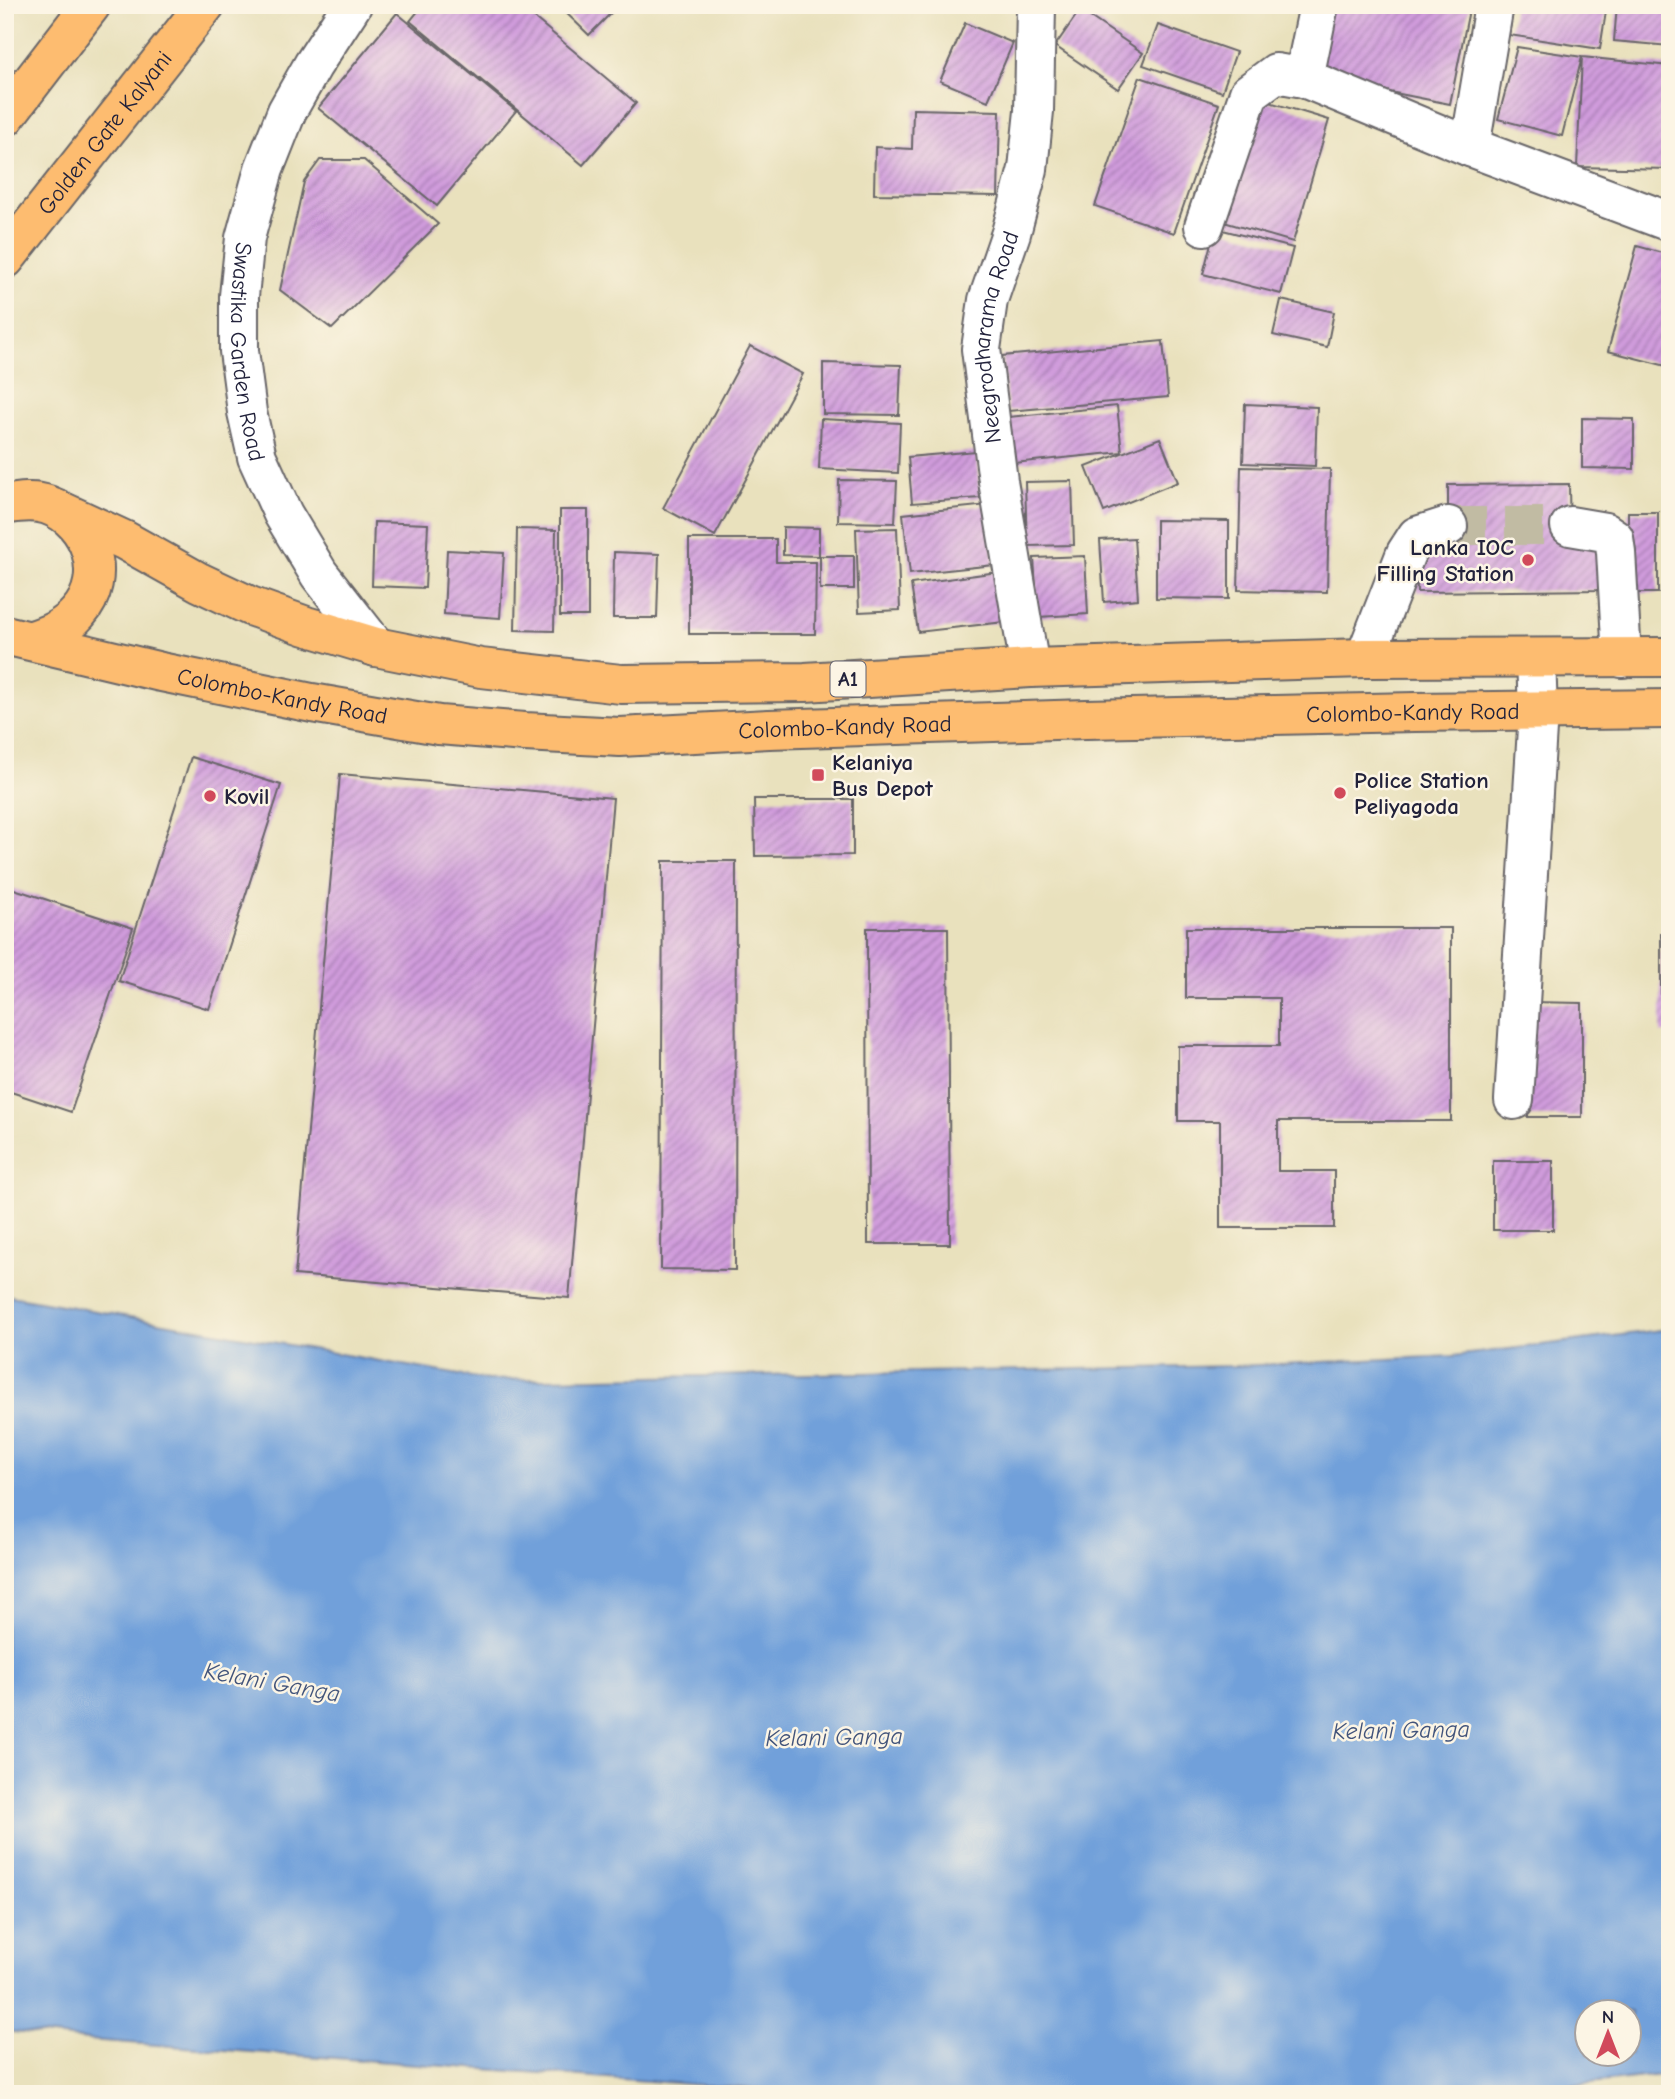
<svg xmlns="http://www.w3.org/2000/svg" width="1675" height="2099" font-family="'Comic Neue',sans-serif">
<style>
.water{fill:#71a0da;stroke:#4a618a;stroke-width:2;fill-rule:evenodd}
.building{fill:url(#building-hatch)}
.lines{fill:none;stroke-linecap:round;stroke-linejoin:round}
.minor-tunnel{stroke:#c1bba3;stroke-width:38;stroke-dasharray:38 19;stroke-linecap:butt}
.minor-casing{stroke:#686568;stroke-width:42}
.highway-casing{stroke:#686568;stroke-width:42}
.minor{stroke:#fff;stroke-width:38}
.highway{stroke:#fdbc70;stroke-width:38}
.poi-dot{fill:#d1495b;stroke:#fcf5e5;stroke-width:2.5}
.labels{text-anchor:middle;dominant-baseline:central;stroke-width:5;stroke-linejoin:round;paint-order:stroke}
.shield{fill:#fcf5e5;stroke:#63616e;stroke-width:2}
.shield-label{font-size:21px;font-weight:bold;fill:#22223b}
.street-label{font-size:23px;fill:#22223b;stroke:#fcf5e5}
.poi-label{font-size:23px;font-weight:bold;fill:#22223b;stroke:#fcf5e5;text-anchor:start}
.water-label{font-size:24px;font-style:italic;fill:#42547b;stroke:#fcf5e5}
</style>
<defs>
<pattern id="building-hatch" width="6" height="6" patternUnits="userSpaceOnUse" patternTransform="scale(1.75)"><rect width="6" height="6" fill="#d09bdc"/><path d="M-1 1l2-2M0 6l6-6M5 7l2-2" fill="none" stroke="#a87eb4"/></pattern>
</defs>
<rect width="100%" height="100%" fill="#fcf5e5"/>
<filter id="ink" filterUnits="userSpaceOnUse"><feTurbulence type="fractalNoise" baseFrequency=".0143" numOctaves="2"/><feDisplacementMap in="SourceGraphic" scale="14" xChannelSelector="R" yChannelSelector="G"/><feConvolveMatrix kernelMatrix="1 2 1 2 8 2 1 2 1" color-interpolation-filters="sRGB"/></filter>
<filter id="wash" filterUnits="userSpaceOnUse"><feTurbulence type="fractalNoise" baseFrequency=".00686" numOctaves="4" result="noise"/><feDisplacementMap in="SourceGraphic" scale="28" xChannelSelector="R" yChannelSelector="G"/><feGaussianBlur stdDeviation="1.57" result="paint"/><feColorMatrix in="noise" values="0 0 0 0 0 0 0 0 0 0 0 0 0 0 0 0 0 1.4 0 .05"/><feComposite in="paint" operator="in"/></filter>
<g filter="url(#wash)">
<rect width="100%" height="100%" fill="#e9e1bd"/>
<path class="water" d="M5,1295L488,1380L1236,1366L1453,1356L1670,1329V2074L1491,2094H825L89,2040L5,2031ZM1588,2011H1630V2054H1588Z"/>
<g id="blocks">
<g class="building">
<path d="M423,5H519L636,103L583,165L410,21Z"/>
<path d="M558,5H619L589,35Z"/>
<path d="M1330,5H1470L1450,104L1315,77Z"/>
<path d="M1514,5H1607L1600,49L1509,35Z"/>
<path d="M1617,5L1670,9V46L1614,41Z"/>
<path d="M1080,10L1143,53L1118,89L1055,46Z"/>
<path d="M397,13L516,111L437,206L318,108Z"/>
<path d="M965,23L1013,43L988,101L940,81Z"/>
<path d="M1158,25L1236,52L1222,92L1143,65Z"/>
<path d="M1517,47L1582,57L1670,66V169L1577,167L1582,57L1562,136L1498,119Z"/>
<path d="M1140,77L1219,104L1174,233L1095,206Z"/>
<path d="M1253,97L1329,120L1293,242L1217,220Z"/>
<path d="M913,109L1000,111L998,196L874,194L875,147L912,149Z"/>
<path d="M320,160H364L438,224L332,329L280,290L304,182Z"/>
<path d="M1215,228L1293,248L1281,294L1203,274Z"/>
<path d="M1637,246L1670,255V367L1608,351Z"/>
<path d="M1281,300L1334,312L1327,347L1273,335Z"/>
<path d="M1163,341L1168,397L1008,411L1002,356Z"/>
<path d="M750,346L803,374L715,536L663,508Z"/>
<path d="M823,363L901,365L899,415L823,414Z"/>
<path d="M1245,404L1317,407L1315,466L1243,463Z"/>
<path d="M1117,406L1122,452L1014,463L1009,417Z"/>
<path d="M1582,418L1634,419V469L1582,468Z"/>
<path d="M821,419L900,423L898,473L819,469Z"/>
<path d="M1160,438L1178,482L1104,512L1086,467Z"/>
<path d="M976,451L980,498L912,503L908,457Z"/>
<path d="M1241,467L1330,469L1327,592L1238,590Z"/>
<path d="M839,480L897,481L895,523L838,522Z"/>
<path d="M1072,481L1074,545L1027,546L1025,482Z"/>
<path d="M1569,484L1570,542H1601L1602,590L1417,592L1416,546L1448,526V485Z"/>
<path d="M988,505L994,565L910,574L903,514Z"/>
<rect x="560" y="510" width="28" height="106"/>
<rect x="1628" y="512" width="30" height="81"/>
<path d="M1156,520L1229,521V599L1156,598Z"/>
<path d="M374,522L428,524L425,588L372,586Z"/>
<path d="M783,527L819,528V556L783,555Z"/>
<path d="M897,528L900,610L859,612L856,529Z"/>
<path d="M517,529L556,530L554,631L515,630Z"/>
<path d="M1134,538L1138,599L1104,602L1100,540Z"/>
<path d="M689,539H776V562H816L815,634H689Z"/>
<path d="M447,550L504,553L500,618L444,614Z"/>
<path d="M614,552L659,554L657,618H613Z"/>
<rect x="820" y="556" width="34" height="33"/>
<path d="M1085,556L1088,614L1038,617L1034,558Z"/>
<path d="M998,572L1004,622L918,632L911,584Z"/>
<path d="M191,757L281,785L209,1009L119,981Z"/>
<path d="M340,774L613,798L569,1298L295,1275Z"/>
<path d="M754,799H853V855L755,856Z"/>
<path d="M663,861H736L735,1270L661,1269Z"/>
<path d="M5,886L133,928L71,1112L5,1090Z"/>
<path d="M867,928H948L950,1244H868Z"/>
<path d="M1186,928H1451V1121H1278V1171H1334V1228H1220V1121H1178V1046H1279V998H1186Z"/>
<rect x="1661" y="934" width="9" height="99"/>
<path d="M1529,1002L1582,1003V1117H1528Z"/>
<rect x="1493" y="1161" width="60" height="69"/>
</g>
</g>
</g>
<g filter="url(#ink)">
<use href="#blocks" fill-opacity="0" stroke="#686568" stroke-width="2"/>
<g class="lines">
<path class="minor-tunnel" d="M1448,526H1570"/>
<g class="minor-casing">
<g id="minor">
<path id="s1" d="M352,5L313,65L287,111L264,169L245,238L239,296V351L247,412L257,457L283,514L319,574L376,647"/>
<path d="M1304,78L1319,5"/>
<path d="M1470,147L1494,5"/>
<path d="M1204,226L1249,93L1276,73L1304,78L1470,147L1670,222"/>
<path d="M1570,526L1605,532L1614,538L1616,552L1622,658"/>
<path d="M1365,658L1406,553L1417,536L1448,526"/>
<path id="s2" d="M1030,668L998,481L981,349L988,300L1011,233L1028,169L1034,111L1036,5"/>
<path d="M1514,1100L1538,712L1536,658"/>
</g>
</g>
<g class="highway-casing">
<g id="highway">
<path d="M5,117L91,5"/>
<path id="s3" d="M5,259L205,5"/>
<path d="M5,505C20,502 34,500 48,505C91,520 110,578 78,613C65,628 50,634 32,640"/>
<path d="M59,510L124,540L199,582L250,606L306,626L376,647L481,668L621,684L805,682L1030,668L1365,658L1670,657"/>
<path id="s4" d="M5,635L161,672L312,703L439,725L525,732L620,737L769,729L1086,719L1415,712L1670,709"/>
</g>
</g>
<use href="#minor" class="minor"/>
<use href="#highway" class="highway"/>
</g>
</g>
<g class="poi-dot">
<circle cx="1528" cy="560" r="7"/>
<rect x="811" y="768" width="14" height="14" rx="3.5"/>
<circle cx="1340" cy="793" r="7"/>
<circle cx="210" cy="796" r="7"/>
</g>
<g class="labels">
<rect class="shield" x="830.5" y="661.5" width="35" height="35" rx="5"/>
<g class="shield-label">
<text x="848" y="679">A1</text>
</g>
<g class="street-label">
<text stroke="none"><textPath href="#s3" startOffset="161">Golden Gate Kalyani</textPath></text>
<text stroke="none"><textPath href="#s2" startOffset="336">Neegrodharama Road</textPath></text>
<text stroke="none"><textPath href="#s1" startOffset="373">Swastika Garden Road</textPath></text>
<text stroke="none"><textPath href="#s4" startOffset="284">Colombo-Kandy Road</textPath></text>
<text stroke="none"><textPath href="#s4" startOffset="1418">Colombo-Kandy Road</textPath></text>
<text stroke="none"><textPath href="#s4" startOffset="850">Colombo-Kandy Road</textPath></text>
</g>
<g class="poi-label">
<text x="1514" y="547" text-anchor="end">Lanka IOC<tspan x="1514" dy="26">Filling Station</tspan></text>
<text x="832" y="762">Kelaniya<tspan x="832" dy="26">Bus Depot</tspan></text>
<text x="1354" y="780">Police Station<tspan x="1354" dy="26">Peliyagoda</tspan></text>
<text x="224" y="796">Kovil</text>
</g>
<g class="water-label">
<text transform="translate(272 1682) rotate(10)">Kelani Ganga</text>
<text transform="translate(1401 1730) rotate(-1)">Kelani Ganga</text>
<text transform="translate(834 1737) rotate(-1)">Kelani Ganga</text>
</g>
</g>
<rect width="1675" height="2099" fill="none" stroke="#fcf5e5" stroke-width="28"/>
<g transform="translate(1608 2033)"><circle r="33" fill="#fcf5e5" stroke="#a5a1a1" stroke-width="2"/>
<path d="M0-5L12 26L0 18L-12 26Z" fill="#d1495b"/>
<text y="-10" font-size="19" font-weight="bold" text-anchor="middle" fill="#22223b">N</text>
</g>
</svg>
